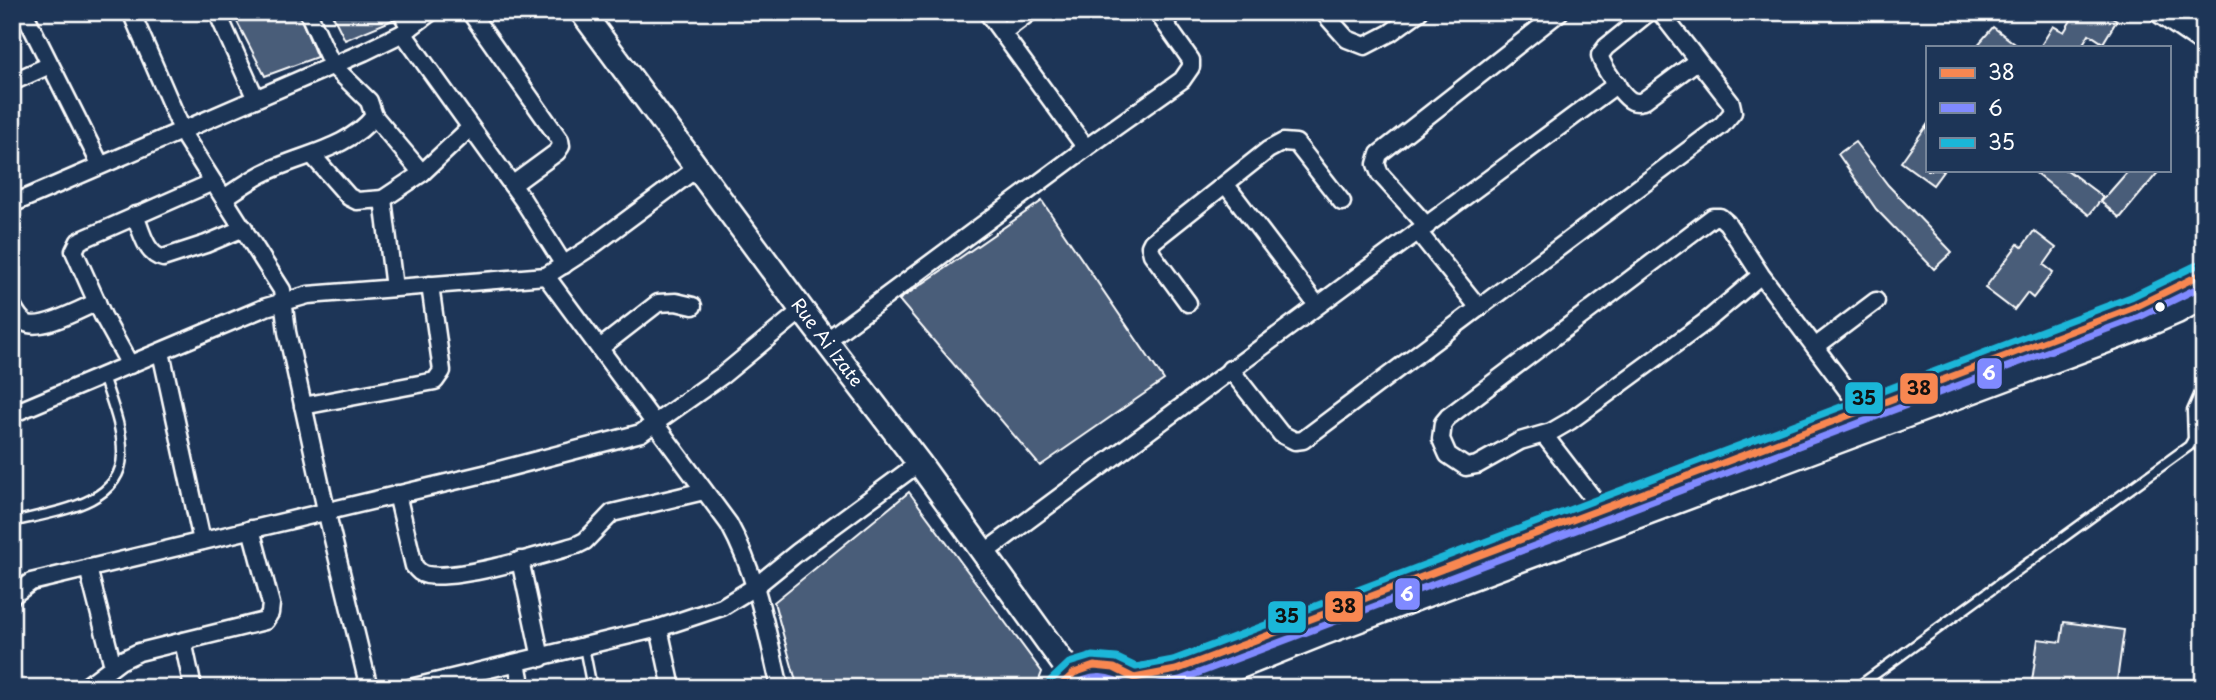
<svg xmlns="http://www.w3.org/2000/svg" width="2216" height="700" font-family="'Playpen Sans',sans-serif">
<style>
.building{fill:#4a5d79;stroke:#fff;stroke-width:2}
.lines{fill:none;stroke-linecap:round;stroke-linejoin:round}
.lane-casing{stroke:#fff;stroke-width:13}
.street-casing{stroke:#fff;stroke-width:21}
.secondary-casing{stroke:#fff;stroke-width:28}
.lane{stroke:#1d3557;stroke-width:8}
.street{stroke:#1d3557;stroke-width:16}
.secondary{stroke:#1d3557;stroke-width:23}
.bus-1-casing{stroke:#1d3557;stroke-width:12}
.bus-2-casing{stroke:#1d3557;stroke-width:12}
.bus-3-casing{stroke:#1d3557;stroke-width:12}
.bus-1{stroke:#f88751;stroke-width:7}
.bus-2{stroke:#808aff;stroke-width:7}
.bus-3{stroke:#1ab6d8;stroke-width:7}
.bus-dot{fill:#fff;stroke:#1d3557;stroke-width:2.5}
.labels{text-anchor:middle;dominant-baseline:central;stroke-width:5;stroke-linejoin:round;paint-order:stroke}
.street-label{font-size:18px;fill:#fff;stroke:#1d3557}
.line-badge{stroke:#1d3557;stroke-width:2.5}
.badge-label{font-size:19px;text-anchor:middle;font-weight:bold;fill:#fff}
.pale-badge-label{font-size:19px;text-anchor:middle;font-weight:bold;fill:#111}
</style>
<rect width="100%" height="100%" fill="#1d3557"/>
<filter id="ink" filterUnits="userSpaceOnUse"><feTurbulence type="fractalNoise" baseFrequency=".0143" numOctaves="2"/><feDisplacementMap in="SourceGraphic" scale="14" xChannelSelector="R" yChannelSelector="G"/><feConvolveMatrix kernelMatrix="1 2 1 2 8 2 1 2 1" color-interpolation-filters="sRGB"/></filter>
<g filter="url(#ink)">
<g class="building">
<path d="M232,12H298L317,57L265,76Z"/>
<path d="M331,12H391L393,20L345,40Z"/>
<path d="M2076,12H2103L2117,20L2103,43L2089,34L2081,47H2040L2053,26L2064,32Z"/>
<path d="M1993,27L2019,47H1976Z"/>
<path d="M1927,125V170H1944L1933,185L1901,162Z"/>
<path d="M1855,142L1888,185L1952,252L1934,269L1876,209L1838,154Z"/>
<path d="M2032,170H2067L2103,197L2089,215Z"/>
<path d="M2129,170H2160L2120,218L2101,202Z"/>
<path d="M1042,201L1164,380L1040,466L899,300Z"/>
<path d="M2034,231L2056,248L2044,265L2053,272L2033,298L2027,293L2014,310L1985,288L2018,244L2022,247Z"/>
<path d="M909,492L1042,672L1036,688H798L774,602Z"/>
<path d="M2064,622L2124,630L2116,688H2031L2038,639L2061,642Z"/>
</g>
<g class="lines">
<g class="lane-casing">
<g id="lane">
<path d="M2193,439L2204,453"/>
<path d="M12,522C51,512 121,506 122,455C123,428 111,401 103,376"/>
<path d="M584,647L592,688"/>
<path d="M1856,688L2189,446L2193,439L2192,411L2204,384"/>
</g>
</g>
<g class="street-casing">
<g id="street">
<path d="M24,12L100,164"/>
<path d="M131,12L186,139L282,290L287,332L326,510L369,688"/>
<path d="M217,12L255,97"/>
<path d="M401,12L410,28"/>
<path d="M470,12L560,140L561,146L557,152L512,185"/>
<path d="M987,12L1086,148"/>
<path d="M1323,12L1347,39L1365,46L1390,33L1419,12"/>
<path d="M1649,12L1606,47L1600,55C1601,65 1623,97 1632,101C1637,103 1639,102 1643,101L1697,61"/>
<path d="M1003,32L1030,12"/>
<path d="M403,33L523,200L564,265"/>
<path d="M12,82L50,65"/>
<path d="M374,116L422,173"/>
<path d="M312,155L349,197L357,201L383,199L394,288"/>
<path d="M1226,185L1317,305"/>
<path d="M224,198C236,190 249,181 262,174C298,155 348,150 374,116L369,101L332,65L308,12"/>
<path d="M383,199L422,173L470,128"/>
<path d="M12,204L364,52L403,33L431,12"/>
<path d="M135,215C141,230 146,255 163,258L206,244L244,228"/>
<path d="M1427,226L1380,174L1376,164L1379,154L1560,12"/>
<path d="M1419,233L1479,308"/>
<path d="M1761,275L1704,323L1570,421L1551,432L1520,441L1477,465L1466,467L1448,455L1441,439L1443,423L1448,417L1713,217H1720L1727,223L1761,275L1862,410"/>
<path d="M546,276L729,524C757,575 767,632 780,688"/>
<path d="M1188,303L1152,254L1150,246L1152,242L1268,150L1283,142L1296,143L1342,202"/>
<path d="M12,305C16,312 19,319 26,323C41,331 81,309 97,302"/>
<path d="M826,341L1086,148L1182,80L1191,67V60L1157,12"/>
<path d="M1815,347L1876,301"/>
<path d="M600,348L658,303L676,302L693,306"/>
<path d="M161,352L202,541"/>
<path d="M130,365L103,316L74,251L79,241L213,182"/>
<path d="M1230,369L1281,434L1295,441L1303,440L1722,125L1733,112L1731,103L1660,12"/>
<path d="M303,406L435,381L442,371L430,285"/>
<path d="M12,414L266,307L308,295L546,276L588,249L697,168"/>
<path d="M1544,435L1602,510"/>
<path d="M397,494L414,566C418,571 421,574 427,575C461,580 542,555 577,545L585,541L612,513L704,491"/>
<path d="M984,553L1617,84"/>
<path d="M520,560L541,658"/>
<path d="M88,568L113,666"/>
<path d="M12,596L31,582L484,474L641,433L723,375L802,310"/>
<path d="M659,628L672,688"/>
<path d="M183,641L193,688"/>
<path d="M517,663L522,688"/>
<path d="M84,688L120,661L139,652L265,621L270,613L271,604L251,529"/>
<path d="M410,688L659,628L722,607L756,586L798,552L919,463"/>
</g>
</g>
<g class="secondary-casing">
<g id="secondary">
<path d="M582,12L802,310L919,463L1071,674"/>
<path d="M2162,12L2204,41"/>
<path d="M1134,678L1176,670L2135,307L2204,273"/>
<path d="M1058,688C1081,656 1119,660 1142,688"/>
<path d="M1186,688L1321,634L2130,332L2176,312L2204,296"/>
</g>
</g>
<use href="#lane" class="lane"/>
<use href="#street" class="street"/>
<use href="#secondary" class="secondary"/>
<g class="bus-1-casing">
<path id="bus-1" d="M1058,688L1074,673L1094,666L1114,668L1134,678L1176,670L2135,307L2204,273"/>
</g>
<g class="bus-2-casing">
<g id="bus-2">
<path d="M1072,688C1091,672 1110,676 1130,688"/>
<path d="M1139,688L1180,680L2139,317L2204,285"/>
</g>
</g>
<g class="bus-3-casing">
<path id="bus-3" d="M1050,681L1069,663L1092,656L1117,658L1136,667L1173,660L2131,297L2199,264"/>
</g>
<use href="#bus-1" class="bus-1"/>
<use href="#bus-2" class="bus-2"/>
<use href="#bus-3" class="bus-3"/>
</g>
</g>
<circle class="bus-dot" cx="2160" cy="307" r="6"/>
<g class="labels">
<g class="street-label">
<text transform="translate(828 342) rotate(53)">Rue Ai Izate</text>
</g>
</g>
<g class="line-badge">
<rect x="1976" y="357" width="27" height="33" rx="7" fill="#808aff"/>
<rect x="1899" y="372" width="40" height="33" rx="7" fill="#f88751"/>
<rect x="1844" y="381" width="40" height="34" rx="7" fill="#1ab6d8"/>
<rect x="1394" y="577" width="27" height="34" rx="7" fill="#808aff"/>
<rect x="1324" y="590" width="40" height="33" rx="7" fill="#f88751"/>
<rect x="1267" y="600" width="40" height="34" rx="7" fill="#1ab6d8"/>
</g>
<g class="badge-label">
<text x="1989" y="380">6</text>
<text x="1407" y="601">6</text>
</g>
<g class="pale-badge-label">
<text x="1919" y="395">38</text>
<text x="1864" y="405">35</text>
<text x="1344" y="613">38</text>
<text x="1287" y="623">35</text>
</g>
<rect width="2216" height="700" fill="none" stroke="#1d3557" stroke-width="42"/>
<rect x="21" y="21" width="2174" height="658" fill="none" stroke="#fff" stroke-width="2.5" filter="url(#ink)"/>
<rect x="1926" y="46" width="245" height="126" fill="#1d3557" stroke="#77869a" stroke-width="2"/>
<rect x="1940" y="68" width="35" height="10" fill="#f88751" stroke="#77869a" stroke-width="2"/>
<text x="1988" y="80" font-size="21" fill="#ffffff">38</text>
<rect x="1940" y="103" width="35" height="10" fill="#808aff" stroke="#77869a" stroke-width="2"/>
<text x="1988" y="116" font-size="21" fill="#ffffff">6</text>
<rect x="1940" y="138" width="35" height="10" fill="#1ab6d8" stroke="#77869a" stroke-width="2"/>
<text x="1988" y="150" font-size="21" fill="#ffffff">35</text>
</svg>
